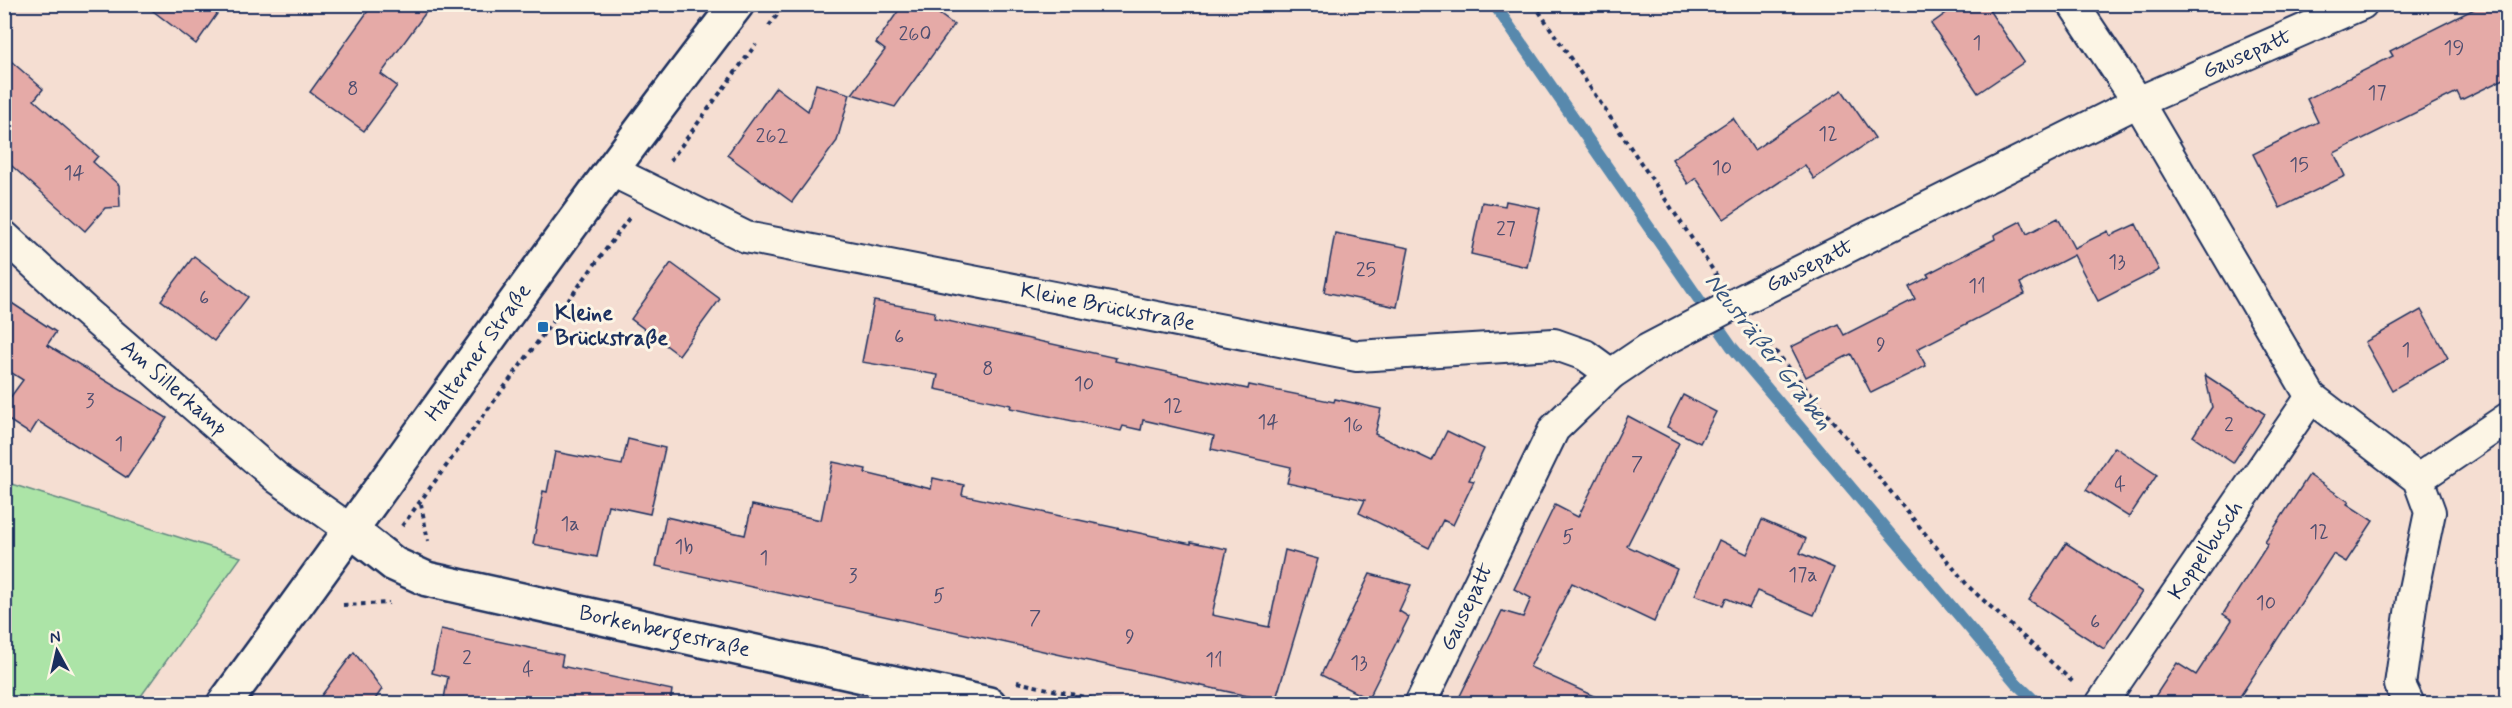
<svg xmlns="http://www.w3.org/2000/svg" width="2512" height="708" font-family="Mynerve,sans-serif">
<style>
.green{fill:#ace4a7;stroke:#648a82;stroke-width:1.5}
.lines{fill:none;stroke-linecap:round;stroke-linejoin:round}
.stream{stroke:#5989ad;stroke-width:12}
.building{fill:#e5aaa7;stroke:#1b2f5e;stroke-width:1.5}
.street-casing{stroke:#1b2f5e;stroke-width:34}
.secondary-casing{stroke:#1b2f5e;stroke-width:38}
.path{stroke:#1b2f5e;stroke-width:4;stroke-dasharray:4.5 4.5;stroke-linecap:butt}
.street{stroke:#fcf5e5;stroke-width:30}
.secondary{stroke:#fcf5e5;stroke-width:33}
.poi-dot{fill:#1f6fb2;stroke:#fcf5e5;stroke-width:2}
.labels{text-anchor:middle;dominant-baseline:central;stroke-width:6;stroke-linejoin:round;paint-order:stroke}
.number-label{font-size:20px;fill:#4e4e70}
.street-label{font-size:22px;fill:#1b2f5e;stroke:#fcf5e5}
.poi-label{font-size:22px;font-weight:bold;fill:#1b2f5e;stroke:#fcf5e5;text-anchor:start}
.water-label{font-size:24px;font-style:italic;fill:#35547f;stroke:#fcf5e5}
</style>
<rect width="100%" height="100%" fill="#f5ded2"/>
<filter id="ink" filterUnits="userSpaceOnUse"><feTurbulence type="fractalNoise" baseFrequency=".0167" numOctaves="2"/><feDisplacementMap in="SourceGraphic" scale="12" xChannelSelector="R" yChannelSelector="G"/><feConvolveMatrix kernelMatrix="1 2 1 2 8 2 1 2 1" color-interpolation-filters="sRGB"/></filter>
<g filter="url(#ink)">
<path class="green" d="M5,482L241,557L136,703H5Z"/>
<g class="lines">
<path class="stream" d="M1494,4L1732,347L2017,684L2038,704"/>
</g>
<g class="building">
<path d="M144,4H224L196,44Z"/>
<path d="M373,4H432L381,74L397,86L364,131L310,92Z"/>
<path d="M903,4H925L954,25L895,107L852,94L885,50L876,43Z"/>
<path d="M1959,4H1985L2024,62L1978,93L1931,24Z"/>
<path d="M2484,4H2508V77L2461,100L2457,92L2334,153L2345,176L2280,208L2253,154L2318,122L2307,99L2393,56L2390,51Z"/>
<path d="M4,55L43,89L34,100L98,156L93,162L119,185L120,207L105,208L85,231L4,159Z"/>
<path d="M816,84L850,94L837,141L792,202L727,155L776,87L808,111Z"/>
<path d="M1842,90L1875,138L1814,179L1805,165L1724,219L1696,178L1688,184L1672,159L1733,118L1754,150Z"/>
<path d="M1506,201L1540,208L1527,267L1471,254L1482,202L1505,206Z"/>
<path d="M2058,218L2074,248L2108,231L2110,236L2136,224L2159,270L2098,301L2074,255L2020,283L2025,294L1917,349L1926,366L1871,393L1851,354L1806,377L1791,347L1838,324L1844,335L1915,299L1909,287L1929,277L1927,274L1995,239L1994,235L2021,221L2027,234Z"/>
<path d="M1335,233L1409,248L1397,307L1324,292Z"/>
<path d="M194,256L248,297L214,341L161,300Z"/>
<path d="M671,263L720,299L679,355L631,319Z"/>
<path d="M4,298L56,332L47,345L167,418L127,478L38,421L30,434L4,417V406L23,380L4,368Z"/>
<path d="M874,301L935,312L934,318L1116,358L1115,361L1248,389L1249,385L1334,402L1335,399L1381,409L1375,434L1432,461L1447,431L1484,449L1469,480L1474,481L1453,525L1443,520L1429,548L1359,513L1365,500L1287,483L1291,467L1211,449L1214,436L1143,420L1141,430L1123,426L1121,431L1010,408L1011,405L935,389L938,375L862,362Z"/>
<path d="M2421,310L2448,358L2392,390L2365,342Z"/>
<path d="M2205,375L2265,414L2233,463L2193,436L2212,407Z"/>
<path d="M1683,395L1716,412L1700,443L1667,427Z"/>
<path d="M1628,416L1679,443L1627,546L1677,569L1654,622L1572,583L1530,667L1611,704H1456L1502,611L1523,617L1531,598L1514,589L1555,505L1578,517Z"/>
<path d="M628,439L665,448L650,514L608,505L597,557L533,544L543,491L547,492L555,452L622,465Z"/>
<path d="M2115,447L2157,475L2129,517L2086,490Z"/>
<path d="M833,462L866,469L865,473L931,489L933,478L964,485L962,495L1191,544V542L1227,549L1212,615L1269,627L1285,550L1318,559L1275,702L656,566L666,517L745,535L752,505L821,520Z"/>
<path d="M2309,475L2349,502L2347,504L2373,521L2346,562L2333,554L2237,701L2241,704H2150L2177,663L2196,675L2232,620L2223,614L2268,544L2265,542Z"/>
<path d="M1762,520L1806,539L1800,553L1834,568L1814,615L1757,591L1749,608L1726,598L1723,605L1695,595L1719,540L1747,554Z"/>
<path d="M2066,543L2142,592L2104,649L2029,600Z"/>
<path d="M1370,574L1411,585L1399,611L1409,617L1368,699L1321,675Z"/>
<path d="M441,629L563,655L561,666L672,690L670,704H443L448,677L432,673Z"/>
<path d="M354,652L382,689L372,704H315Z"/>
</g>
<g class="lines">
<g class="street-casing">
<g id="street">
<path d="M2073,4L2138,102L2311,397L2418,479L2430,512L2412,599L2400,685L2409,704"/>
<path id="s1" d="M612,171L746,237L1357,356L1554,344L1585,355L1611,374"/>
<path id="s2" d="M4,236L84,310L277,478L352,531"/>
<path d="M2418,479L2508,418"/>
<path id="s3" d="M1420,704L1554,429L1611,374L1648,349L1736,303L2138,102L2362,4"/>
<path id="s4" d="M2101,704L2311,397"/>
</g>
</g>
<g class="secondary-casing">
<g id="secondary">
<path id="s5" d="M352,531L394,564L427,579L989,704"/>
<path id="s6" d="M224,704C396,471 560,233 737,4"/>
</g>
</g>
<g class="path">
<path d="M1534,4L1717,276"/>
<path d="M769,26L785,4"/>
<path d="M670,161L756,44"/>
<path d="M1758,330L1969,587L2074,683"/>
<path d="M421,504L428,541"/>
<path d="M402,526L629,218"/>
<path d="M343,605L389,603"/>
<path d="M1017,682L1116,704"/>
</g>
<use href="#street" class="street"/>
<use href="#secondary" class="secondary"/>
</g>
</g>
<rect class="poi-dot" x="537" y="321" width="12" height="12" rx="3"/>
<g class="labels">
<g class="number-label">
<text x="915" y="34">260</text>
<text x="1977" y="43">1</text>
<text x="2454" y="48">19</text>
<text x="353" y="89">8</text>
<text x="2377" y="93">17</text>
<text x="1828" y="134">12</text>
<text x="772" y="136">262</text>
<text x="2299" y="165">15</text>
<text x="1722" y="168">10</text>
<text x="74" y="173">14</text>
<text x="1506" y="229">27</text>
<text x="2117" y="262">13</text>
<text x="1366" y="270">25</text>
<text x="1977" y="286">11</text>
<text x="204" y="298">6</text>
<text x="899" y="337">6</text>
<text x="1881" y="345">9</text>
<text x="2406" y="350">1</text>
<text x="988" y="369">8</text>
<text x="1084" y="384">10</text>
<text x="90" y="401">3</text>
<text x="1173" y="406">12</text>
<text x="1268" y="422">14</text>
<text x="1353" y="425">16</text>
<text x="2229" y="425">2</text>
<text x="119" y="444">1</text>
<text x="1637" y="464">7</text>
<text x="2120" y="485">4</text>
<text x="570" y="524">1a</text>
<text x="2319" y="532">12</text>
<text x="1568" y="537">5</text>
<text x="684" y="547">1b</text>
<text x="764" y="558">1</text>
<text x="1803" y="575">17a</text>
<text x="853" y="576">3</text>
<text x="939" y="596">5</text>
<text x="2266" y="603">10</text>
<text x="1035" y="618">7</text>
<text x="2095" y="622">6</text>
<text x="1130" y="637">9</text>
<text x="467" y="658">2</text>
<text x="1214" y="660">11</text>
<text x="1359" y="663">13</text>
<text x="528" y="670">4</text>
</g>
<g class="street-label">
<text stroke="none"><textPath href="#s3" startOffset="1098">Gausepatt</textPath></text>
<text stroke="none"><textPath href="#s3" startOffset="612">Gausepatt</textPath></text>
<text stroke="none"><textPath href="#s1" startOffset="518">Kleine Brückstraße</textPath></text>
<text stroke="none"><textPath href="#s6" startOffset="434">Halterner Straße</textPath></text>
<text stroke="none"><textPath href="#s2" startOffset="228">Am Sillerkamp</textPath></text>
<text stroke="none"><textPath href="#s4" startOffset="186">Koppelbusch</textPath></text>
<text stroke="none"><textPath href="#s3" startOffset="108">Gausepatt</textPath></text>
<text stroke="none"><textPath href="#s5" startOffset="333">Borkenbergestraße</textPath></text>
</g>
<g class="poi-label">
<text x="555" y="314">Kleine<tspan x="555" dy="25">Brückstraße</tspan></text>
</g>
<g class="water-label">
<text transform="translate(1768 352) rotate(52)">Neusträßer Graben</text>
</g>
</g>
<rect width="2512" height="708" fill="none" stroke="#fcf5e5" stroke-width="24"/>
<rect x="12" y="12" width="2488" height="684" fill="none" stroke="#1b2f5e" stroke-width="2" filter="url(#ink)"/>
<g transform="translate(57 651) rotate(352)" stroke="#fcf5e5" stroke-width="4.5" paint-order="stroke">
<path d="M0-4.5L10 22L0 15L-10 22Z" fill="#1b2f5e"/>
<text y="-9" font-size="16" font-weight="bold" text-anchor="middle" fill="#1b2f5e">N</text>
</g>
</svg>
